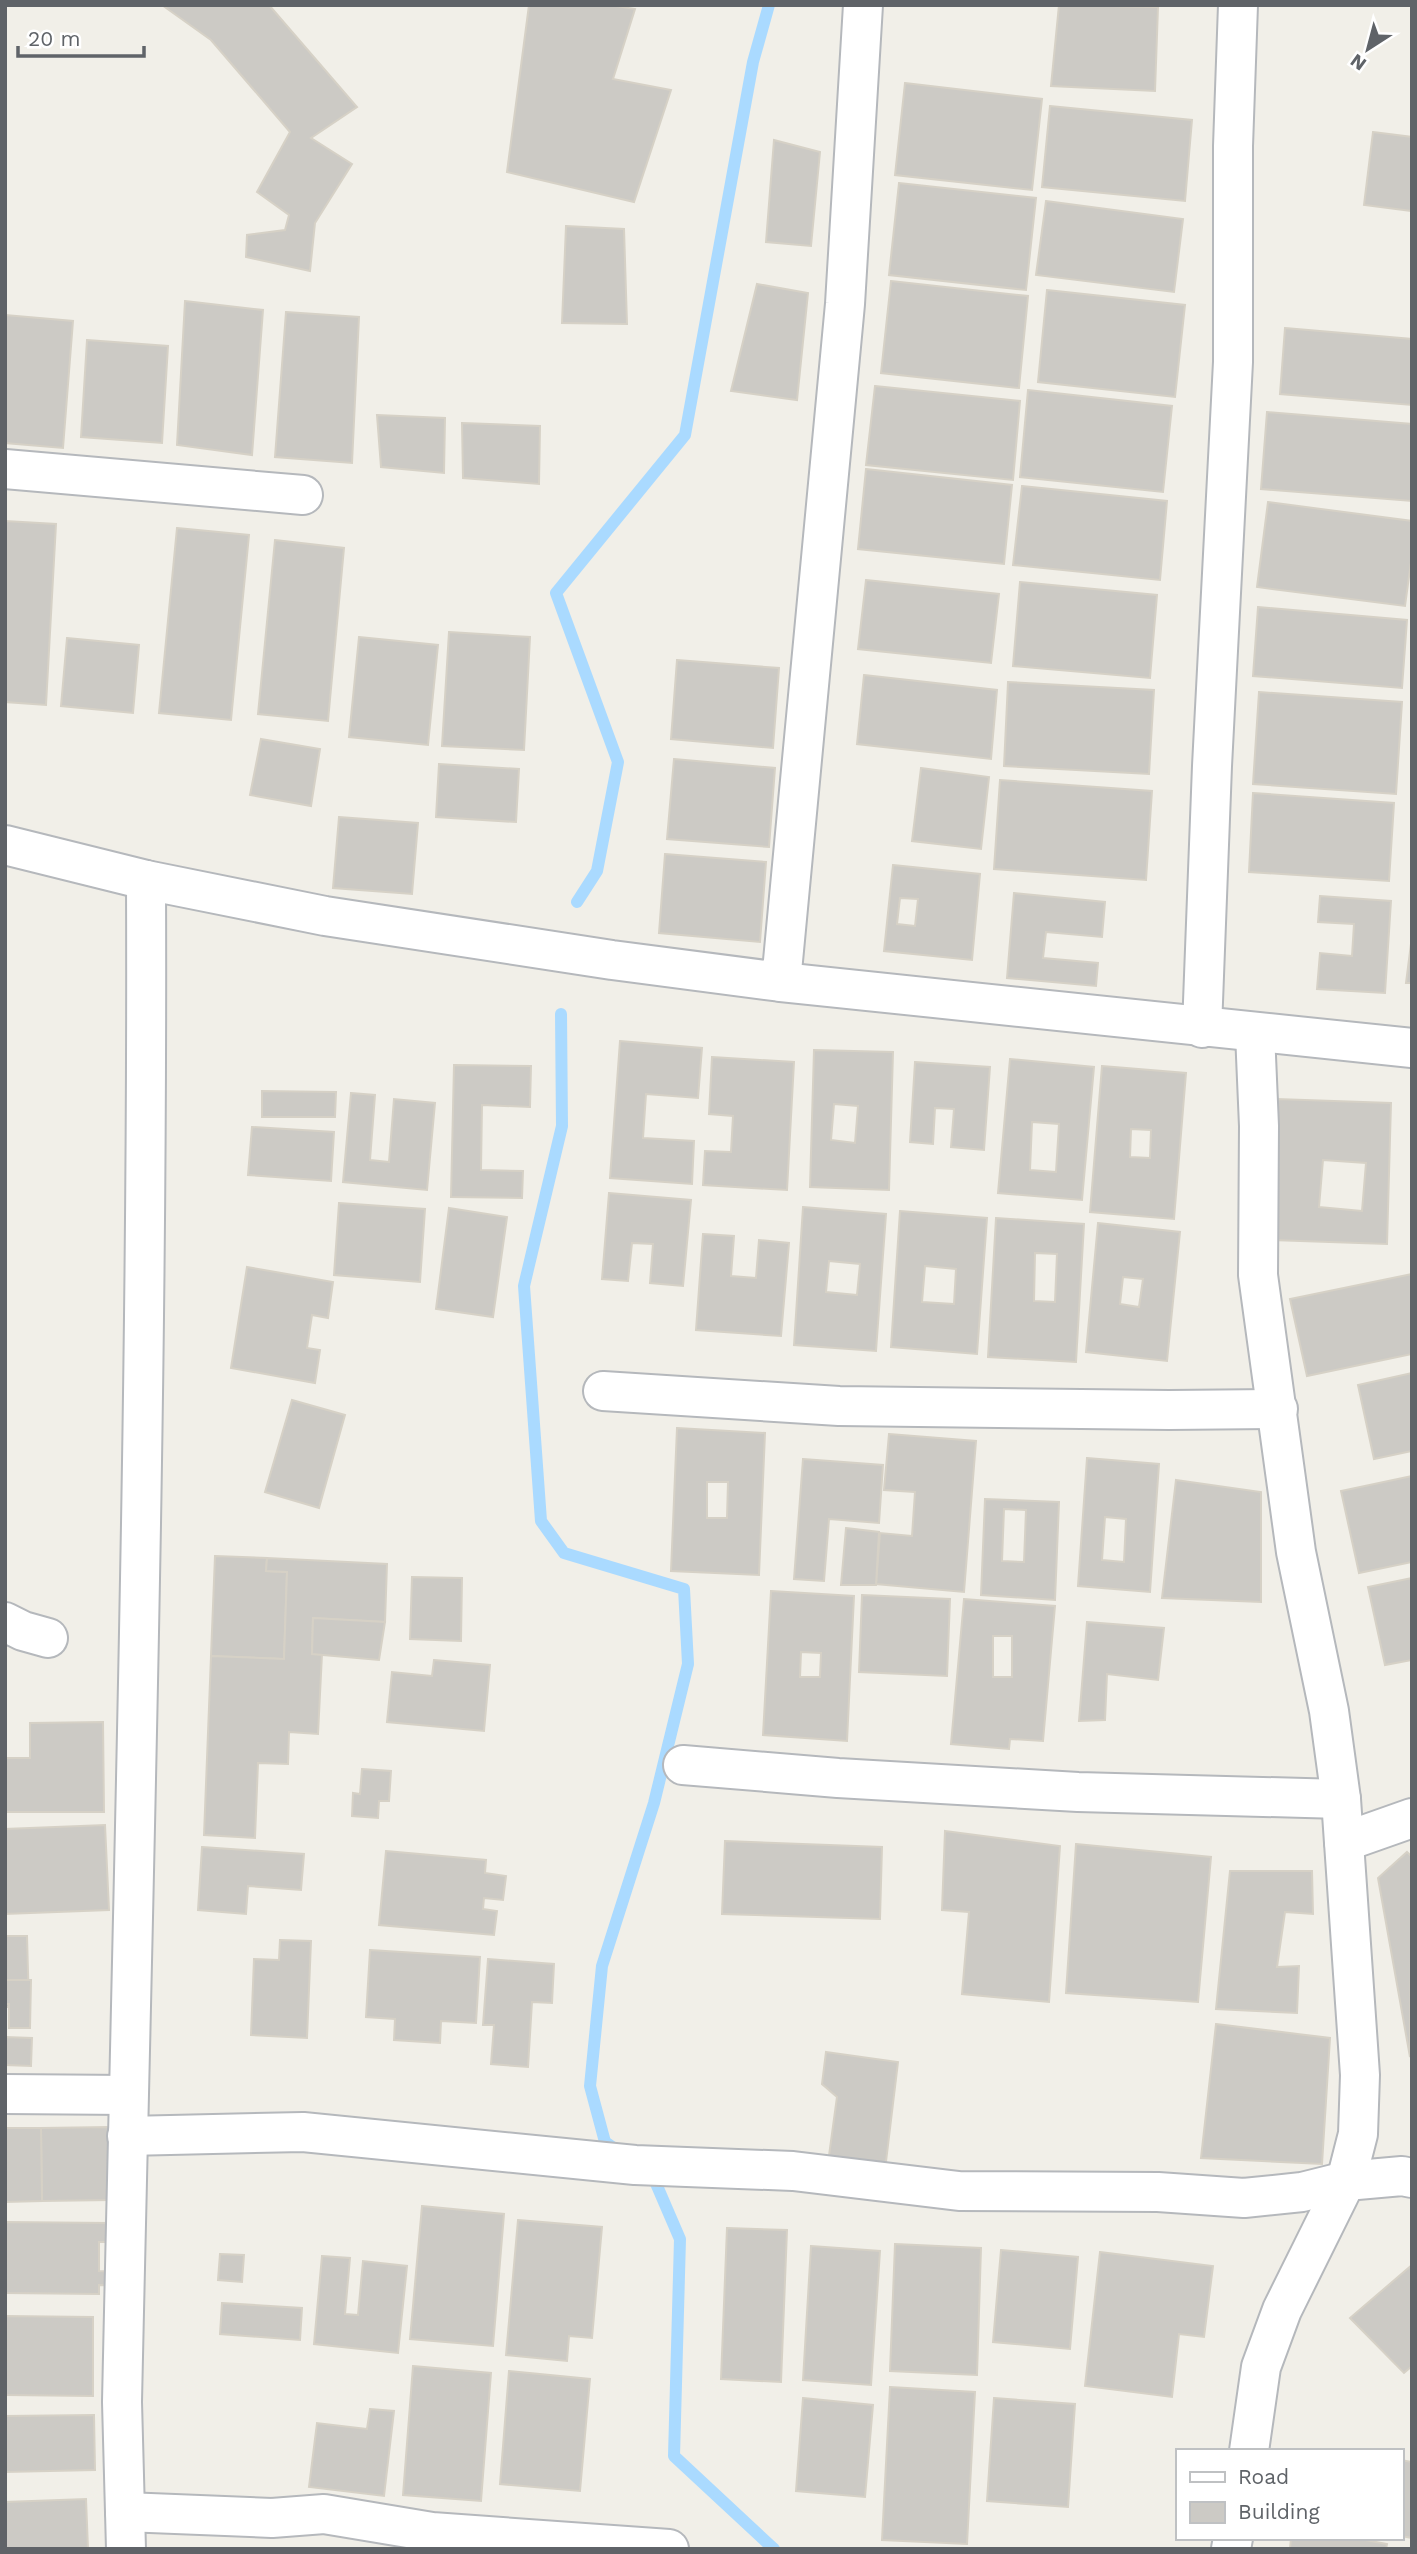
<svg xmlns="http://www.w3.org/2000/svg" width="1417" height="2554" font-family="'Work Sans',sans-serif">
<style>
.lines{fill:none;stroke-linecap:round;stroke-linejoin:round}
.stream{stroke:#aadaff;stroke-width:12}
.building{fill:#cccac5;stroke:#d6d1c6;stroke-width:2;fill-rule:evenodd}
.street-casing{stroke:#b5b8bc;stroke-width:42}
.street{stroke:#fff;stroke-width:38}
</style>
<rect width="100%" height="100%" fill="#f1efe8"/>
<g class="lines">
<g class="stream">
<path d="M577,902L597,871L618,762L556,593L685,435L753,62L769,5"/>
<path d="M561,1014L562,1126L524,1286L541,1521L564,1553L684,1589L688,1664L654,1803L602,1966L590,2086L605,2142L619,2152"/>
<path d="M647,2175L655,2181L680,2239L674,2456L774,2549"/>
</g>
</g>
<g class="building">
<path d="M162,5H269L357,107L311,138L352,164L315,223L310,271L246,257L247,235L285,230L289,215L257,192L290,132L211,40Z"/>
<path d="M529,5H610L635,9L613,79L671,90L634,202L507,172Z"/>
<path d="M1059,5L1158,7L1155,91L1051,86Z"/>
<path d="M905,83L1042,99L1032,190L895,175Z"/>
<path d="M1050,106L1192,120L1185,201L1042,187Z"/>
<path d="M1373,132L1412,137V211L1364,205Z"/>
<path d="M774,140L820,152L811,246L766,242Z"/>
<path d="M899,183L1036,198L1026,290L889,275Z"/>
<path d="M1046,201L1183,219L1174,292L1036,275Z"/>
<path d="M566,226L624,229L627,324L562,323Z"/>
<path d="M891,281L1028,296L1019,388L881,373Z"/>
<path d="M757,284L808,293L797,400L731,391Z"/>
<path d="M1047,290L1185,305L1175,397L1038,382Z"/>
<path d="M185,301L263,310L252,455L177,445Z"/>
<path d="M286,312L359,317L352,463L275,457Z"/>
<path d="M5,315L73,321L63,448L5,443Z"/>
<path d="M1285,328L1412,339V405L1280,394Z"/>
<path d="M87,340L168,346L162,443L81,437Z"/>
<path d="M875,386L1020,401L1013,480L866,465Z"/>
<path d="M1028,390L1172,406L1163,492L1020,477Z"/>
<path d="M1267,412L1412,424V501L1261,489Z"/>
<path d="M377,415L445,418L444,473L381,467Z"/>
<path d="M462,423L540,426L539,484L463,478Z"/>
<path d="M866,469L1012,485L1004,564L858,549Z"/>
<path d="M1022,486L1167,501L1160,580L1013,565Z"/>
<path d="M1268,502L1412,521V555L1405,606L1257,587Z"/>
<path d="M5,521L56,524L46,705L5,702Z"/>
<path d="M177,528L249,535L231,720L159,713Z"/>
<path d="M275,540L344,548L328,721L258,714Z"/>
<path d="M866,580L999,594L991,663L858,649Z"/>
<path d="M1020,582L1157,595L1150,678L1013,666Z"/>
<path d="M1258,607L1407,620L1402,688L1253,676Z"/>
<path d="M449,632L530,637L524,750L442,746Z"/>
<path d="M359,637L438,645L428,745L349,737Z"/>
<path d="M67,638L139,645L133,713L61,706Z"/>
<path d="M677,660L779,668L773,748L671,739Z"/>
<path d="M864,675L997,690L991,759L857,744Z"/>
<path d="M1008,682L1154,690L1149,774L1004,766Z"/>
<path d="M1259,692L1402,702L1396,794L1253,784Z"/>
<path d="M261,739L320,749L311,806L250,795Z"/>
<path d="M674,759L775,768L769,847L667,839Z"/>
<path d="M439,764L519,769L516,822L436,817Z"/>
<path d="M921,768L989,777L981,849L912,841Z"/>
<path d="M1000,780L1152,791L1146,880L994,869Z"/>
<path d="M1253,793L1394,803L1389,881L1249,872Z"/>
<path d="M339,817L418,823L412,894L333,888Z"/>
<path d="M665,854L766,862L760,942L659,933Z"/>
<path d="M893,865L980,874L972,960L884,951ZM900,898L918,899L915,926L897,924Z"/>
<path d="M1014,893L1105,902L1102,937L1046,932L1043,958L1098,963L1096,986L1007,978Z"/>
<path d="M1320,896L1391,901L1385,993L1317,989L1320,953L1352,956L1354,924L1318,922Z"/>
<path d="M1412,936V983H1406Z"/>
<path d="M620,1041L702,1048L698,1098L646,1094L643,1138L694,1141L692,1184L610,1178Z"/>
<path d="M814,1050L893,1052L889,1190L810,1187ZM834,1104L858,1106L855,1143L831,1140Z"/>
<path d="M712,1057L794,1062L787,1190L703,1185L705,1151L731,1152L733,1116L709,1114Z"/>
<path d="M1010,1059L1094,1067L1082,1200L998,1193ZM1032,1122L1059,1124L1056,1172L1030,1170Z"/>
<path d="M915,1062L990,1067L984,1150L951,1147L954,1109L935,1108L933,1144L910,1142Z"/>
<path d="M454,1065L531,1066L530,1107L482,1105L481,1170L523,1171L522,1198L451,1197Z"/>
<path d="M1102,1066L1186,1073L1174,1219L1090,1212ZM1131,1129L1151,1130L1150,1158L1130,1157Z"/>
<path d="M262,1091L336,1092L335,1117H262Z"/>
<path d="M351,1093L375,1095L370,1160L389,1162L394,1099L435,1103L427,1190L343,1182Z"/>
<path d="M1276,1099L1391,1103L1387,1244L1272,1240ZM1323,1160L1366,1163L1362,1211L1319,1207Z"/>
<path d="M252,1127L334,1132L331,1181L248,1175Z"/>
<path d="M609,1193L691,1200L683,1286L650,1283L653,1244L632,1243L628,1281L602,1279Z"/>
<path d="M339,1203L425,1209L420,1282L334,1275Z"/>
<path d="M803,1207L886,1214L876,1351L794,1345ZM829,1261L860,1264L857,1295L826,1292Z"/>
<path d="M449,1208L507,1217L493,1317L436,1309Z"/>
<path d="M900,1211L987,1218L977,1354L891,1347ZM925,1266L956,1269L954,1304L922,1302Z"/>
<path d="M996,1218L1084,1224L1076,1362L988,1357ZM1035,1253L1057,1254L1055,1302L1034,1301Z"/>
<path d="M1098,1223L1180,1232L1167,1361L1086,1352ZM1123,1277L1143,1279L1139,1307L1120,1304Z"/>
<path d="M703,1234L734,1236L731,1276L756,1278L759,1240L789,1243L781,1336L696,1330Z"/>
<path d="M247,1267L333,1282L328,1318L312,1315L307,1348L320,1350L315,1383L231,1368Z"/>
<path d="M1412,1274V1354L1307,1376L1290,1299Z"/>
<path d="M1412,1373V1451L1374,1459L1358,1385Z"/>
<path d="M292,1400L345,1415L319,1508L265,1492Z"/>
<path d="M677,1428L765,1433L759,1575L671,1571ZM707,1482H728L727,1518H707Z"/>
<path d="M889,1434L976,1441L964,1592L876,1584L880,1533L912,1536L915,1492L884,1490Z"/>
<path d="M1087,1458L1159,1464L1150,1592L1078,1586ZM1105,1517L1126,1519L1124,1562L1102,1560Z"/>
<path d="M803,1459L883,1465L879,1523L829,1519L824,1581L794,1579Z"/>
<path d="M1412,1476V1562L1359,1573L1341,1491Z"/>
<path d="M1176,1480L1261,1492V1602L1162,1598Z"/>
<path d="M985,1499L1059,1502L1055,1600L981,1595ZM1004,1509L1026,1510L1024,1562L1002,1561Z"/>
<path d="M846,1528L879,1532L876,1585H841Z"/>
<path d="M215,1556L267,1558L266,1571L287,1572L284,1659L211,1656Z"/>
<path d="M267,1558L387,1564L385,1622L313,1618L312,1654H322L318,1734L289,1732L288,1764L258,1763L255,1838L204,1835L211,1656L284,1659L287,1572L266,1571Z"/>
<path d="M412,1577L462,1578L461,1641L410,1639Z"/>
<path d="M1412,1578V1660L1385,1665L1368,1587Z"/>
<path d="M771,1591L854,1596L847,1741L763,1735ZM801,1652L821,1653L820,1677H800Z"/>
<path d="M862,1595L950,1599L947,1676L859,1672Z"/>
<path d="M964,1599L1055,1606L1043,1741L1010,1739L1009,1749L951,1744ZM993,1636H1012V1677H993Z"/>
<path d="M313,1618L385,1622L379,1660L312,1654Z"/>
<path d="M1087,1622L1164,1628L1158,1680L1107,1674L1105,1720L1079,1721Z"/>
<path d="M434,1660L490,1665L484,1731L387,1722L392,1672L432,1676Z"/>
<path d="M103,1722L104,1812H5V1758H30V1723Z"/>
<path d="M362,1769L391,1771L389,1801H379L378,1818L352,1816L353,1793L360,1794Z"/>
<path d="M105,1825L109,1910L5,1914V1829Z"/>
<path d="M945,1831L1060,1846L1049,2002L962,1994L969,1912L942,1910Z"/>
<path d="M725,1841L882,1847L880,1919L722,1914Z"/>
<path d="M1076,1844L1211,1857L1198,2002L1066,1993Z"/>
<path d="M202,1847L304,1854L301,1890L248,1886L246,1914L198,1910Z"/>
<path d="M386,1851L486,1860L485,1873L506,1876L503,1900L484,1898L483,1909L497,1911L494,1935L379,1925Z"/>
<path d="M1407,1852L1412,1857L1410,2057L1378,1878Z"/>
<path d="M1230,1871H1312L1313,1914L1285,1912L1277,1967L1299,1966L1297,2013L1216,2009Z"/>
<path d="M5,1936H27L29,2007H5Z"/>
<path d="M280,1940L311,1941L307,2038L251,2035L254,1959L279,1960Z"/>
<path d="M370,1950L480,1957L476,2023L441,2021L440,2043L394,2040L395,2019L366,2017Z"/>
<path d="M488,1959L554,1964L552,2003L532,2002L528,2067L491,2064L494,2025H483Z"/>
<path d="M5,1980H31L30,2028H9V2004H5Z"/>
<path d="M1216,2024L1330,2038L1322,2164L1201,2158Z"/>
<path d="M5,2037L32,2038L31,2066L5,2065Z"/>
<path d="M826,2052L898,2062L885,2170L828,2163L837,2097L822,2084Z"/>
<path d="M109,2127L111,2200L42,2201L41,2128Z"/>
<path d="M5,2128H41L42,2201L5,2202Z"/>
<path d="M422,2206L504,2214L493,2346L410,2339Z"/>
<path d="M518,2220L602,2227L592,2338L569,2336L567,2361L506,2355Z"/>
<path d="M5,2222L109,2223V2242H99V2271L119,2272V2286L99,2285V2294L5,2293Z"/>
<path d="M727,2228L787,2230L781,2382L721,2379Z"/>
<path d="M895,2244L981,2248L977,2375L890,2371Z"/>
<path d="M811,2246L880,2251L871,2385L803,2380Z"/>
<path d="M1001,2250L1078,2257L1070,2349L993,2342Z"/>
<path d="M1100,2252L1213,2266L1204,2337L1179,2334L1172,2397L1085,2386Z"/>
<path d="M220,2254L244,2255L242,2282L218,2280Z"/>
<path d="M322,2256L350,2258L345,2314L358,2315L363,2261L407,2266L398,2353L314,2344Z"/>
<path d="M1412,2265V2366L1404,2373L1350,2318Z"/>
<path d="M222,2303L302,2308L300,2340L220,2334Z"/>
<path d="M5,2316L93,2317V2396L5,2395Z"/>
<path d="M413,2366L491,2373L481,2501L403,2495Z"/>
<path d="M509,2371L590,2379L580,2491L500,2484Z"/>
<path d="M890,2387L975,2392L967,2544L882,2540Z"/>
<path d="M803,2398L873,2405L865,2497L796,2491Z"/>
<path d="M994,2398L1075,2404L1068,2507L987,2501Z"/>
<path d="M370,2409L394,2411L384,2496L309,2487L317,2423L367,2429Z"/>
<path d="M94,2415L95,2470L5,2472V2416Z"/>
<path d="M1401,2460L1412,2462V2538L1401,2536Z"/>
<path d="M86,2499L88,2549H5V2502Z"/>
<path d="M1291,2538H1355L1387,2544L1386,2549H1290Z"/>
</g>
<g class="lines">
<g class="street-casing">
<g id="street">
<path d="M5,469L303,495"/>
<path d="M5,845L146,880L325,916L612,960L781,982L1412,1048"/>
<path d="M781,982L845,304L863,5"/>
<path d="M1202,1028L1212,766L1233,362V146L1238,5"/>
<path d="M603,1391L839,1406L1169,1410L1278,1409"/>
<path d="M5,1622L23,1631L48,1638"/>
<path d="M683,1765L838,1778L1078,1792L1341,1799"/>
<path d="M1344,1842L1412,1818"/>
<path d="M5,2094L128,2095"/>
<path d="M127,2136L303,2132L635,2165L793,2171L959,2191L1158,2192L1244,2198L1302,2192L1346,2181L1402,2176L1412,2178"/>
<path d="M1249,2451L1261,2367L1282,2310L1346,2181L1358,2134L1360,2075L1341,1799L1329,1711L1296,1552L1258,1275L1259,1126L1255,1033"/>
<path d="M125,2512L272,2518L324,2514L432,2532L669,2549"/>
<path d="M126,2549L122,2402C133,1895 148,1387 146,880"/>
<path d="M1231,2549L1233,2538"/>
</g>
</g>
<use href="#street" class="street"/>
</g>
<rect width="1417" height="2554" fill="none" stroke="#5f6368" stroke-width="14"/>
<rect x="1176" y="2449" width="228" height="91" fill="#ffffff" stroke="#bfc1c3" stroke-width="2"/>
<rect x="1190" y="2472" width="35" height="10" fill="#ffffff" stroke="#bfc1c3" stroke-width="2"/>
<text x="1238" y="2484" font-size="21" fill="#5f6368">Road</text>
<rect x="1190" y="2502" width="35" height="21" fill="#cccac5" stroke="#bfc1c3" stroke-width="2"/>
<text x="1238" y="2519" font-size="21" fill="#5f6368">Building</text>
<g transform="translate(1368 49) rotate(216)" stroke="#ffffff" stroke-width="5" paint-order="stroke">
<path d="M0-5L12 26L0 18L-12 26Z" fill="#5f6368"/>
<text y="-10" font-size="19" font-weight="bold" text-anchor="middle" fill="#5f6368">N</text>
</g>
<path d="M18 46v10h126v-10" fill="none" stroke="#5f6368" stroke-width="3.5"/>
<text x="28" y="46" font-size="21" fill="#5f6368" stroke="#ffffff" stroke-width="5" paint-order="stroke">20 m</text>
</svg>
